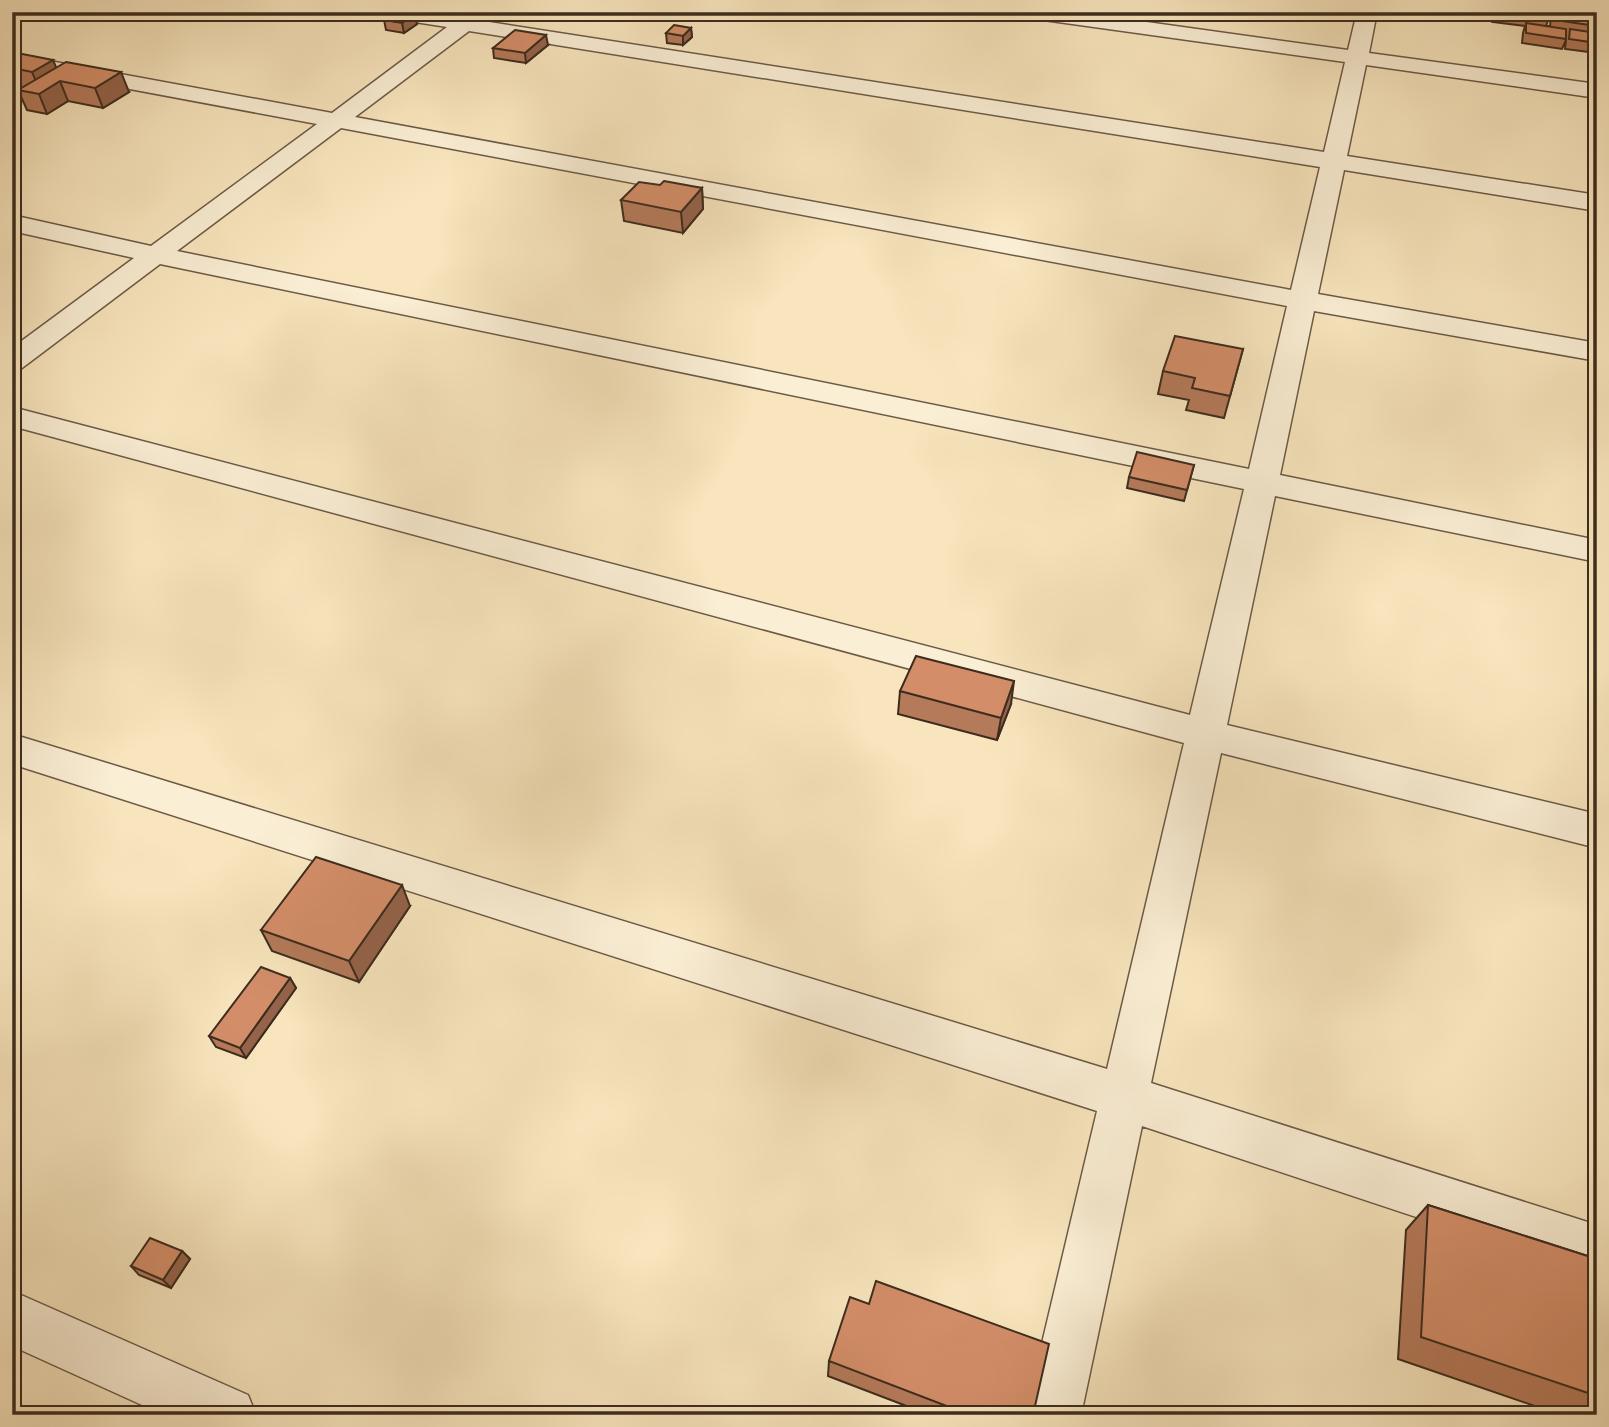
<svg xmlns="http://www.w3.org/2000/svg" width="1609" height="1427" font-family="Vollkorn,serif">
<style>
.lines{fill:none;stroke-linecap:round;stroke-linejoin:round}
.minor-casing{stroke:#6c5a46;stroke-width:3}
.minor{fill:#faeed4;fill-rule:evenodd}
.wall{fill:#b57a5a;stroke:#3d2c1e;stroke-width:2}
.shaded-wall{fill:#94634a;stroke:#3d2c1e;stroke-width:2}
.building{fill:#d38e69;stroke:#3d2c1e;stroke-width:2}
</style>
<rect width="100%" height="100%" fill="#f8e5bd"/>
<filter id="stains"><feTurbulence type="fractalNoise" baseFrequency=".00286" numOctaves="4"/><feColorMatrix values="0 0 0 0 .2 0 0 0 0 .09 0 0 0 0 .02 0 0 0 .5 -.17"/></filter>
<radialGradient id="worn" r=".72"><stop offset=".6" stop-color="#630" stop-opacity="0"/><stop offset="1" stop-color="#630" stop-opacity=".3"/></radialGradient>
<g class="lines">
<g class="minor-casing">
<g id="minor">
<path d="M379,12H430L461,17L468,12H484L486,16L483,21L1324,152L1345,62L1029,18L1022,16L1019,12H1075L1348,50L1357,12H1377L1369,53L1597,84V98L1366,65L1347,156L1597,195V211L1344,170L1318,294L1597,343V361L1314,311L1280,475L1597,540V562L1275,496L1227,725L1597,814V848L1221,753L1151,1083L1597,1225V1277L1142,1126L1081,1415H1025L1097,1111L12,764V734L1107,1069L1184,743L12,426V407L1190,715L1244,489L160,264L22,368L12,371V348L134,258L12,231V215L151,246L317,124L12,67V54L332,113L447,27L389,18L382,16ZM469,31L1320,167L1291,290L355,117ZM341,128L1287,306L1249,469L177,251Z"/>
<path d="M12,1291L248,1395L256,1415H164L12,1346Z"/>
</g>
</g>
<use href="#minor" class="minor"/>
</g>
<g class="wall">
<path d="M12,12H30L21,17L12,16Z"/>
<path d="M1493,12H1551L1546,26H1550L1551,17L1553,12H1597V53L1565,49L1566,40L1562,49L1522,43L1523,33L1525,26L1492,22Z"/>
<path d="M384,20L417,24L404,33L386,30Z"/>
<path d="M691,28L692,37L683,45L667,43L666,33Z"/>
<path d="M548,45L526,63L494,58L493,48Z"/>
<path d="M12,52L56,68L129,92L103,108L68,101L47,114L27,110L18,90L22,88L16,87L12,89Z"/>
<path d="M660,185L702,188L703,209L683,233L624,221L621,200Z"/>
<path d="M1243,349L1224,418L1186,410L1189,400L1158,394L1163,371Z"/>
<path d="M1194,465L1184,501L1127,488L1129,477Z"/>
<path d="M900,691L1011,704L997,740L898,714Z"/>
<path d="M410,906L359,982L272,951L261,930Z"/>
<path d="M290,978L296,988L246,1058L216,1047L209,1036Z"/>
<path d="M1428,1205L1597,1259V1415H1561L1398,1359L1406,1230Z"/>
<path d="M182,1251L190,1259L171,1288L139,1275L131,1266Z"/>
<path d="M829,1361L1033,1415H930L828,1376Z"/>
</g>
<g class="shaded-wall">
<path d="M19,12H30L21,17Z"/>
<path d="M415,14L417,24L404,33L402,23Z"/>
<path d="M691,28L692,37L683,45V36Z"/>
<path d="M546,35L548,45L526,63L525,53Z"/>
<path d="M53,60L61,79L40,91L32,72Z"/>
<path d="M121,72L129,92L103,108L95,88Z"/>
<path d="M12,77L16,87L12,89Z"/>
<path d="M60,81L68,101L47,114L39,94Z"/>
<path d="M13,120L18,130L12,134V121Z"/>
<path d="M702,188L703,209L683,233L681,212Z"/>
<path d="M1014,681L1011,704L997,740L1001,718Z"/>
<path d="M402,885L410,906L359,982L349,961Z"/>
<path d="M290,978L296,988L246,1058L240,1048Z"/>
<path d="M182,1251L190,1259L171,1288L163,1280Z"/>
</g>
<g class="building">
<path d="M395,12H402L415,14L402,23L384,20Z"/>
<path d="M1554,12H1588L1597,13V26L1554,20Z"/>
<path d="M1526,23L1566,29V39L1526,33Z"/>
<path d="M674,25L691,28L683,36L666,33Z"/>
<path d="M1570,29L1597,33V43L1569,39Z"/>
<path d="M515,30L546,35L525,53L493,48Z"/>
<path d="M12,52L53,60L32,72L12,68Z"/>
<path d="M66,62L121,72L95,88L60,81L39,94L18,90Z"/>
<path d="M664,181L702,188L681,212L621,200L639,182L660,185Z"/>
<path d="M1175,336L1243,349L1230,396L1192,388L1195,378L1163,371Z"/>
<path d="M1137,452L1194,465L1187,490L1129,477Z"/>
<path d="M916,656L1014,681L1001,718L900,691Z"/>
<path d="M316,857L402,885L349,961L261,930Z"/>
<path d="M261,967L290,978L240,1048L209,1036Z"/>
<path d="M1428,1205L1597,1259V1396L1421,1337Z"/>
<path d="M150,1238L182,1251L163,1280L131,1266Z"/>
<path d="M876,1281L1049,1344L1033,1415H970L829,1361L850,1297L869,1304Z"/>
</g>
<rect width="1609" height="1427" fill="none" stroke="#f8e5bd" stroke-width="42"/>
<rect x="14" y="14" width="1581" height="1399" fill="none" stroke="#3d2c1e" stroke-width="3.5"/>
<rect x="21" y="21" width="1567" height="1385" fill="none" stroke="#3d2c1e" stroke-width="2"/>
<rect width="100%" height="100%" filter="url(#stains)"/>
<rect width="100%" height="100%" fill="url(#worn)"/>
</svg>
